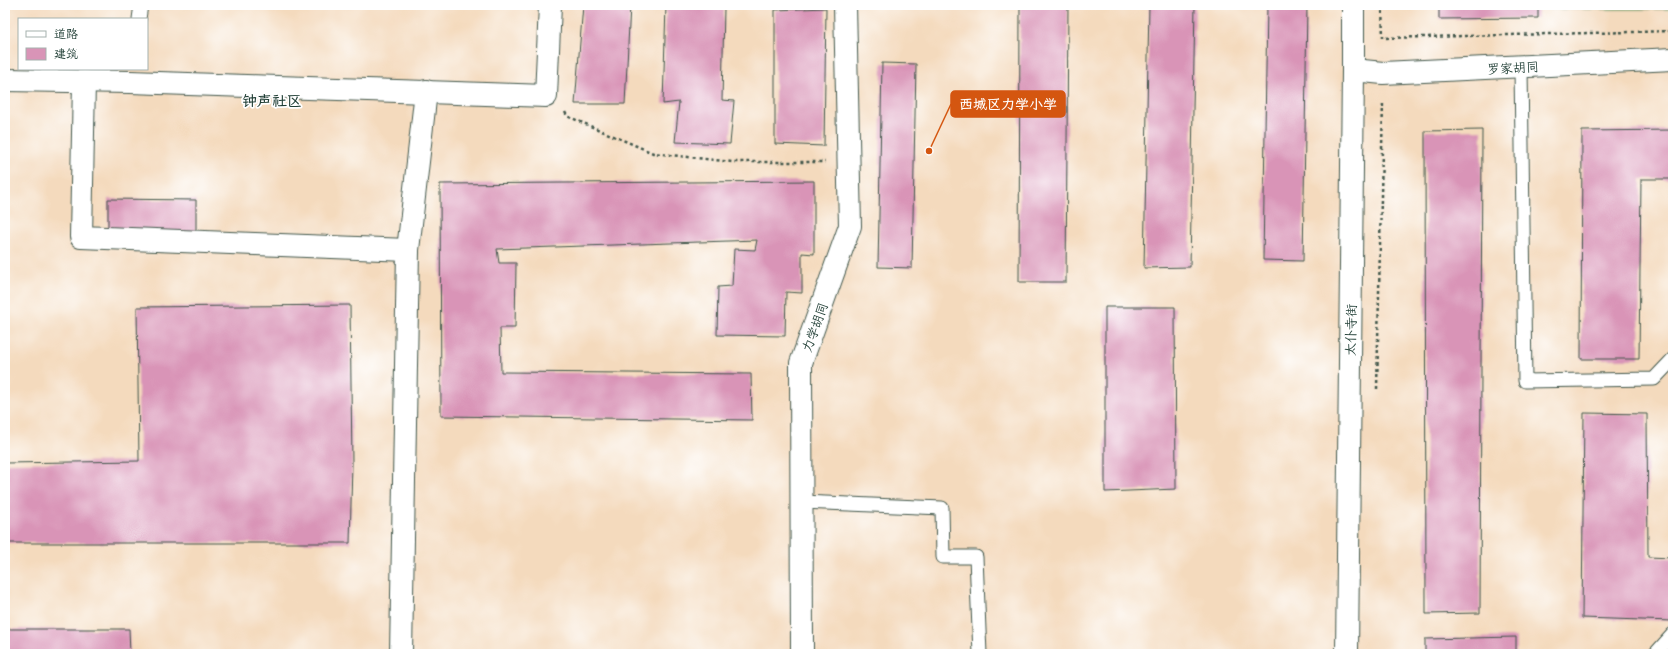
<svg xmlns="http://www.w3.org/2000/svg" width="1678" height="659" font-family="'Playpen Sans','LXGW WenKai TC',sans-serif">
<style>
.green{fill:#80cc8a;stroke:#50845f}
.building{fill:#d994b7}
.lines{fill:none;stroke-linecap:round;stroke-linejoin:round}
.lane-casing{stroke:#3f5549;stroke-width:15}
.street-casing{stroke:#3f5549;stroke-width:24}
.path{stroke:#3f5549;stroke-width:2.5;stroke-dasharray:3 3;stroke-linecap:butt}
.lane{stroke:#fff;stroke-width:13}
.street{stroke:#fff;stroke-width:22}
.labels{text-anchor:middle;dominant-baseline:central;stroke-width:3.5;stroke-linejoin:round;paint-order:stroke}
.street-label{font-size:13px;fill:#1f3d34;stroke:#fff}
.quarter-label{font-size:15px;font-weight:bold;fill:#1f3d34;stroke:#fff}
.leader{fill:none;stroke:#d45610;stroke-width:1.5}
.callout-dot{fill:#d45610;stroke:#fff;stroke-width:1.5}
.callout{fill:#d45610;stroke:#d45610;stroke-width:1.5}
.callout-label{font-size:14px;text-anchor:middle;font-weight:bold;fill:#fff}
</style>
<rect width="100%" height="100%" fill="#fff"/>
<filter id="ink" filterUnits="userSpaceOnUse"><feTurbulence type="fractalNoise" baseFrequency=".025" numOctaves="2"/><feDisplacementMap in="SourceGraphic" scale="8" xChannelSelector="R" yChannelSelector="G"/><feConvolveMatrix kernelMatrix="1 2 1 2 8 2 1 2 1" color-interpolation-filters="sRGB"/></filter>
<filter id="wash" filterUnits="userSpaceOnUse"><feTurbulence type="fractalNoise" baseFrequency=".012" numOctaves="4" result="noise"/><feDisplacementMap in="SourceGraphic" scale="16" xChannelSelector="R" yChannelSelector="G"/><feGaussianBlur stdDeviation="0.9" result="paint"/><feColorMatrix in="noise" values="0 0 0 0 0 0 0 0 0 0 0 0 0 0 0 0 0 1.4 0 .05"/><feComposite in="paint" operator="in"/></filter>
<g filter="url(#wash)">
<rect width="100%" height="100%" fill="#f4dabd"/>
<rect class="green" x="1550" y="5" width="123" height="4"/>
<g id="blocks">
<g class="building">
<path d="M583,5H630L625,104H575Z"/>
<path d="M666,5H691L724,8L722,100L734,101L730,144L675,142L679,102L663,104Z"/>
<path d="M1020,5H1068L1066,282H1019Z"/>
<path d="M1149,5H1195L1190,267L1144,268Z"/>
<path d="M1267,5H1307L1303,261L1263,260Z"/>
<path d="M1439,5H1538V18L1439,19Z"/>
<path d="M826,8L824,146L775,144V10Z"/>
<path d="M882,63L916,64L912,268L878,267Z"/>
<path d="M1482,130L1480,613L1426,614L1425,131Z"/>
<path d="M1673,130V179H1641L1639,359H1581L1582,131Z"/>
<path d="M814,181V254L802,253V293L786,292L785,336L717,335L718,287L732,286L734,249L755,250L757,240L497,249L499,263H516L515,328H500L501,372L751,374L752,420L441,416L440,184Z"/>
<path d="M108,199L196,200V232L108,231Z"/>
<path d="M350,305L352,463L350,543H5V463L139,461L137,307Z"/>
<path d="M1105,307H1175L1176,489L1105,492Z"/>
<path d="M1584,413L1647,414L1648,557L1673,558V621L1582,618Z"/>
<path d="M5,629H129L130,654H5Z"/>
<path d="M1516,637V654H1425V639Z"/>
</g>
</g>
</g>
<g filter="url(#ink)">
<use href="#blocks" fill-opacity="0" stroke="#3f5549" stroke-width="1"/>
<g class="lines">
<g class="lane-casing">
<g id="lane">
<path d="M139,19L141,5"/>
<path d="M1521,67L1525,381L1654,379L1673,359"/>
<path d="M802,502L942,508L943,557H976L980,654"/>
<path d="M1655,654L1673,634"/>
</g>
</g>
<g class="street-casing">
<g id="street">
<path d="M1353,70L1383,73L1673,59"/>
<path d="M5,80L130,82L546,96L550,5"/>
<path d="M84,81L81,237L408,250"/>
<path d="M401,654L408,250L426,91"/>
<path d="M802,654L801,363L850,226L845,5"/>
<path d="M1347,654L1353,70V5"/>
</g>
</g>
<g class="path">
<path d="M1382,5L1383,38L1673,31"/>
<path d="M565,112L567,116L653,153L732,162H825"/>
<path d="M1377,389L1383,101"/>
</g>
<use href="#lane" class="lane"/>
<use href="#street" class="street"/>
</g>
</g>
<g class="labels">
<g class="street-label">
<text transform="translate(1513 67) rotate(-3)">罗家胡同</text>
<text transform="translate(814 327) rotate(-70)">力学胡同</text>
<text transform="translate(1350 330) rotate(-89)">太仆寺街</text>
</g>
<g class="quarter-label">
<text x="272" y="99">钟声社区</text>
</g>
</g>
<path class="leader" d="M929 151L951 104"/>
<circle class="callout-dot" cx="929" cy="151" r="4"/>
<rect class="callout" x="951" y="91" width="114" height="26" rx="4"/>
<g class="callout-label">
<text x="1008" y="109">西城区力学小学</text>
</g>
<rect width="1678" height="659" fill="none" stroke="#fff" stroke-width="20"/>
<rect x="18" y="18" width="130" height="52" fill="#ffffff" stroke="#a5b1ae"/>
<rect x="26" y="31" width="20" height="6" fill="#ffffff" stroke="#a5b1ae"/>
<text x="54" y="38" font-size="12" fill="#1f3d34">道路</text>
<rect x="26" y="48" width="20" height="12" fill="#d994b7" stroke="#a5b1ae"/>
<text x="54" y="58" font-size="12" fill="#1f3d34">建筑</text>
</svg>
